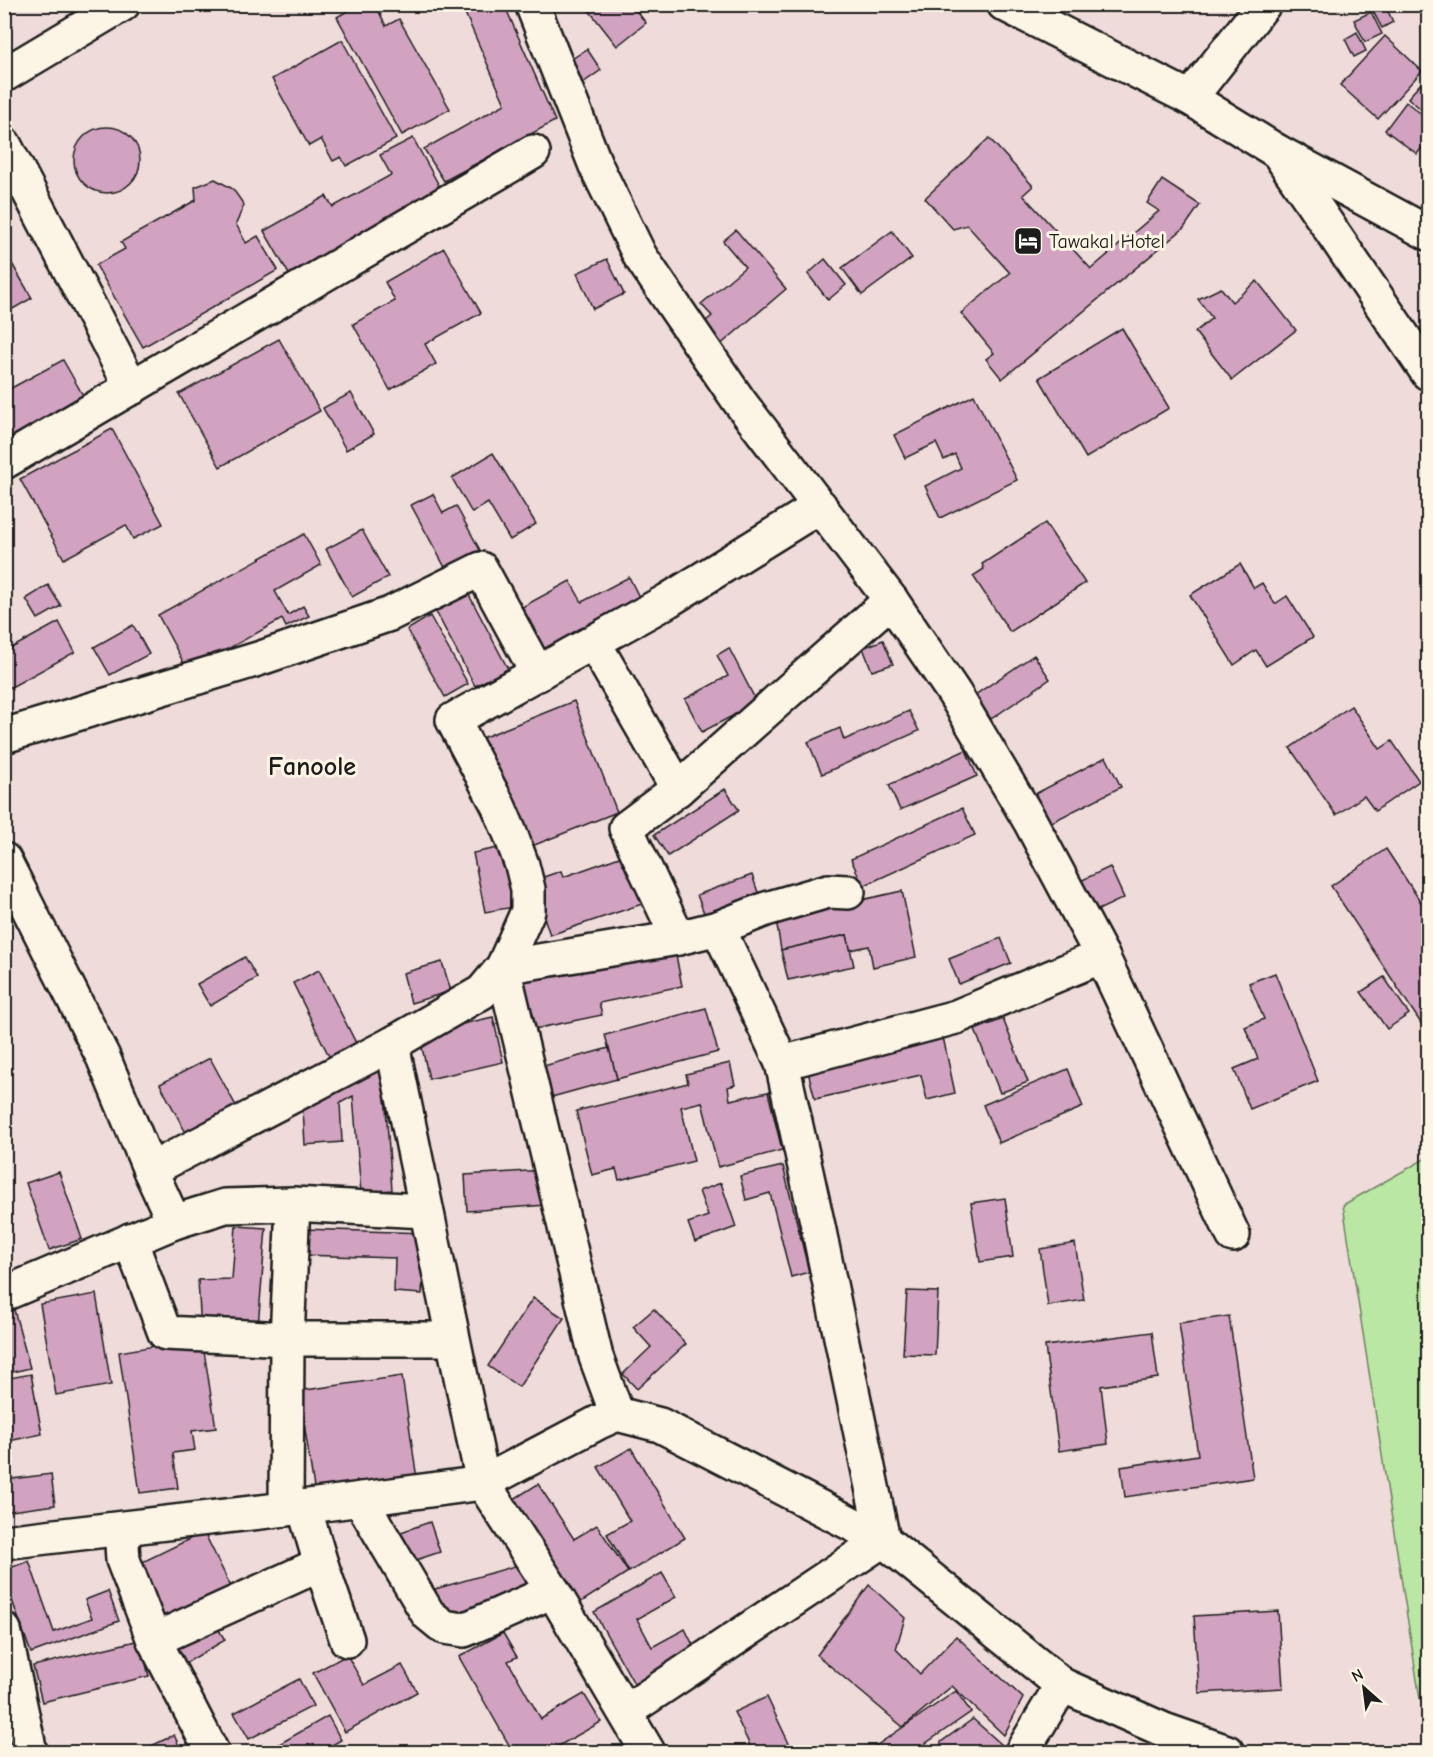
<svg xmlns="http://www.w3.org/2000/svg" width="1433" height="1757" font-family="'Comic Neue',sans-serif">
<style>
.green{fill:#bbe7a4;stroke:#6c8260;stroke-width:1.5}
.building{fill:#d2a2c1;stroke:#1c1c1c;stroke-width:1.5}
.lines{fill:none;stroke-linecap:round;stroke-linejoin:round}
.minor-casing{stroke:#1c1c1c;stroke-width:38}
.tertiary-casing{stroke:#1c1c1c;stroke-width:38}
.minor{stroke:#fcf5e5;stroke-width:33}
.tertiary{stroke:#fcf5e5;stroke-width:33}
.labels{text-anchor:middle;dominant-baseline:central;stroke-width:6;stroke-linejoin:round;paint-order:stroke}
.poi-label{font-size:20px;fill:#1c1c1c;stroke:#fcf5e5;text-anchor:start}
.district-label{font-size:26px;font-weight:bold;fill:#1c1c1c;stroke:#fcf5e5}
</style>
<rect width="100%" height="100%" fill="#efdcda"/>
<filter id="ink" filterUnits="userSpaceOnUse"><feTurbulence type="fractalNoise" baseFrequency=".0167" numOctaves="2"/><feDisplacementMap in="SourceGraphic" scale="12" xChannelSelector="R" yChannelSelector="G"/><feConvolveMatrix kernelMatrix="1 2 1 2 8 2 1 2 1" color-interpolation-filters="sRGB"/></filter>
<g filter="url(#ink)">
<path class="green" d="M1428,1157V1695L1420,1699L1343,1205Z"/>
<g class="building">
<path d="M359,4H375L386,26L399,19L450,109L402,135L337,17Z"/>
<path d="M461,4H504L555,121L444,181L424,149L505,104Z"/>
<path d="M584,4H631L646,23L617,46Z"/>
<path d="M1385,5L1393,22L1382,28L1373,11Z"/>
<path d="M1371,12L1382,34L1365,42L1354,20Z"/>
<path d="M1357,32L1366,51L1354,57L1345,39Z"/>
<path d="M1385,36L1422,71L1378,119L1340,85Z"/>
<path d="M342,40L396,139L346,166L341,157L333,161L321,139L309,146L272,79Z"/>
<path d="M587,49L601,70L583,83L569,61Z"/>
<path d="M1421,83L1428,90V115L1408,98Z"/>
<path d="M1406,102L1428,119V140L1417,154L1385,130Z"/>
<circle cx="107" cy="160" r="33"/>
<path d="M413,138L442,191L290,276L264,231L326,196L333,207L391,175L380,155Z"/>
<path d="M989,138L1033,186L1023,195L1091,269L1159,211L1147,203L1162,180L1200,205L1184,228L1002,379L986,359L994,353L961,313L1010,273L967,225L953,229L925,198Z"/>
<path d="M215,179L233,189L244,205L236,224L246,243L258,236L278,270L143,347L96,265L125,249L121,242L196,200L195,187Z"/>
<path d="M736,230L786,289L712,352L694,331L712,316L701,304L745,267L723,241Z"/>
<path d="M892,231L912,258L862,295L842,268Z"/>
<path d="M444,248L481,313L425,344L436,364L390,390L353,324L395,301L385,282Z"/>
<path d="M4,250L32,298L4,314Z"/>
<path d="M607,259L624,294L593,309L577,273Z"/>
<path d="M825,259L846,285L828,300L808,274Z"/>
<path d="M1257,281L1296,330L1232,380L1195,332L1212,318L1198,299L1221,288L1232,302Z"/>
<path d="M1122,328L1169,408L1086,458L1039,378Z"/>
<path d="M279,339L320,411L220,467L179,394Z"/>
<path d="M63,360L85,399L4,443V392Z"/>
<path d="M351,393L374,434L346,450L323,408Z"/>
<path d="M974,395L1017,480L940,518L925,486L961,468L955,454L944,460L936,443L905,458L894,435Z"/>
<path d="M112,429L163,524L133,539L126,525L64,559L20,479Z"/>
<path d="M493,453L536,524L510,540L488,503L472,513L452,478Z"/>
<path d="M433,494L443,513L456,506L481,552L447,571L411,505Z"/>
<path d="M1045,523L1085,583L1010,632L973,576L984,569L982,564Z"/>
<path d="M362,530L388,577L352,597L326,549Z"/>
<path d="M304,534L321,565L275,591L288,615L303,606L309,616L286,627L282,619L188,671L158,615Z"/>
<path d="M1240,564L1254,588L1262,583L1275,604L1287,596L1313,637L1266,666L1256,650L1234,665L1190,595Z"/>
<path d="M629,577L644,607L540,665L511,613L570,581L582,602Z"/>
<path d="M48,585L61,606L38,619L26,599Z"/>
<path d="M468,593L508,669L475,686L435,610Z"/>
<path d="M430,616L468,684L445,697L407,630Z"/>
<path d="M59,622L75,652L4,691V652Z"/>
<path d="M133,625L149,654L110,675L94,647Z"/>
<path d="M883,640L893,664L872,671L863,648Z"/>
<path d="M729,648L757,703L702,732L685,699L728,676L717,655Z"/>
<path d="M1034,655L1050,679L991,719L975,695Z"/>
<path d="M574,701L617,812L522,850L477,740Z"/>
<path d="M1351,706L1380,749L1392,741L1419,781L1375,811L1364,796L1336,815L1290,748Z"/>
<path d="M909,711L919,731L822,774L808,742L840,728L844,740Z"/>
<path d="M966,750L977,776L900,810L889,785Z"/>
<path d="M1106,757L1121,787L1048,824L1033,795Z"/>
<path d="M725,789L739,810L668,856L654,835Z"/>
<path d="M962,808L975,835L863,886L851,859Z"/>
<path d="M503,847L514,907L485,912L473,853Z"/>
<path d="M1386,849L1428,913V1034L1331,886Z"/>
<path d="M628,854L645,903L550,935L532,881L561,871L563,877Z"/>
<path d="M1110,867L1124,898L1094,912L1080,881Z"/>
<path d="M752,875L760,898L706,918L697,895Z"/>
<path d="M902,891L916,957L873,967L869,946L850,950L847,935L781,950L776,919Z"/>
<path d="M847,935L854,966L788,980L781,950Z"/>
<path d="M1001,938L1011,963L959,984L949,959Z"/>
<path d="M675,950L682,986L599,1003L602,1015L529,1030L519,982Z"/>
<path d="M245,957L257,978L210,1006L197,984Z"/>
<path d="M442,962L451,991L411,1003L403,973Z"/>
<path d="M319,970L357,1045L330,1058L293,983Z"/>
<path d="M1275,973L1318,1081L1250,1109L1234,1069L1258,1059L1245,1027L1264,1019L1249,983Z"/>
<path d="M1384,977L1409,1014L1387,1029L1361,992Z"/>
<path d="M706,1008L718,1052L617,1079L605,1035Z"/>
<path d="M493,1017L503,1062L429,1079L419,1034Z"/>
<path d="M1003,1019L1028,1082L1000,1093L975,1030Z"/>
<path d="M943,1037L955,1093L927,1100L921,1075L815,1099L807,1068Z"/>
<path d="M609,1048L617,1079L548,1098L540,1067Z"/>
<path d="M210,1058L236,1106L186,1133L160,1084Z"/>
<path d="M730,1063L735,1085L728,1087L730,1100L768,1092L782,1150L718,1167L702,1102L681,1107L694,1161L619,1180L616,1169L592,1175L576,1111L688,1083L686,1074Z"/>
<path d="M383,1067L392,1190L361,1193L353,1096L340,1103L342,1142L305,1145L302,1091Z"/>
<path d="M1068,1069L1083,1107L999,1143L983,1105Z"/>
<path d="M783,1166L809,1272L791,1277L770,1193L746,1200L740,1176Z"/>
<path d="M543,1170L546,1205L467,1211L465,1175Z"/>
<path d="M59,1172L82,1239L49,1250L26,1183Z"/>
<path d="M721,1183L736,1227L695,1242L688,1223L708,1216L699,1191Z"/>
<path d="M1005,1198L1013,1257L980,1262L971,1203Z"/>
<path d="M236,1226L266,1228L258,1327L201,1330L198,1280L232,1279Z"/>
<path d="M302,1229L425,1233L422,1294L394,1292L395,1258L301,1255Z"/>
<path d="M1075,1243L1084,1300L1048,1306L1040,1249Z"/>
<path d="M907,1291L938,1292L935,1355L903,1354Z"/>
<path d="M96,1294L111,1385L56,1395L40,1304Z"/>
<path d="M533,1298L564,1318L519,1387L488,1366Z"/>
<path d="M13,1306L30,1368L4,1374V1309Z"/>
<path d="M654,1309L686,1344L637,1389L623,1374L651,1347L633,1327Z"/>
<path d="M1229,1316L1253,1478L1125,1497L1121,1467L1198,1455L1179,1323Z"/>
<path d="M1152,1332L1158,1378L1101,1386L1108,1444L1059,1451L1045,1346Z"/>
<path d="M202,1338L216,1428L192,1431L195,1450L173,1453L178,1488L140,1493L119,1352Z"/>
<path d="M31,1374L42,1434L4,1442V1379Z"/>
<path d="M402,1376L417,1479L315,1494L299,1391Z"/>
<path d="M631,1448L685,1538L629,1572L607,1534L630,1521L598,1467Z"/>
<path d="M51,1474L55,1505L4,1512V1480Z"/>
<path d="M538,1484L574,1539L597,1525L628,1572L572,1608L506,1504Z"/>
<path d="M430,1522L440,1552L410,1562L401,1532Z"/>
<path d="M204,1532L233,1591L160,1626L132,1567Z"/>
<path d="M29,1561L54,1632L92,1618L85,1600L108,1591L119,1621L31,1653L4,1578V1570Z"/>
<path d="M522,1564L530,1593L443,1618L435,1589Z"/>
<path d="M662,1573L676,1597L637,1619L652,1647L685,1629L697,1653L636,1687L594,1612Z"/>
<path d="M869,1585L905,1618L896,1649L920,1674L956,1636L1023,1698L1004,1735L952,1686L903,1727L817,1655Z"/>
<path d="M1278,1611L1283,1688L1199,1693L1194,1616Z"/>
<path d="M213,1620L225,1640L174,1670L162,1650Z"/>
<path d="M503,1633L517,1657L508,1661L541,1719L584,1694L601,1722L548,1752H513L459,1657Z"/>
<path d="M140,1640L149,1676L42,1702L33,1666Z"/>
<path d="M347,1655L364,1685L402,1665L417,1692L345,1732L313,1673Z"/>
<path d="M299,1679L313,1706L249,1739L234,1713Z"/>
<path d="M956,1691L971,1712L913,1752H867Z"/>
<path d="M767,1697L793,1752H753L734,1712Z"/>
<path d="M328,1716L341,1740L320,1752H278L274,1747Z"/>
<path d="M973,1719L1002,1745L998,1752H939L941,1742Z"/>
<path d="M174,1735L182,1752H139Z"/>
</g>
<g class="lines">
<g class="minor-casing">
<g id="minor">
<path d="M532,4L596,166L640,256L739,401L891,600L954,693L1030,821L1102,956L1233,1235"/>
<path d="M1190,98L1264,4"/>
<path d="M4,144L132,388"/>
<path d="M1278,152L1428,373"/>
<path d="M4,462L533,152"/>
<path d="M594,643L678,789"/>
<path d="M4,736L258,659L390,614L481,569L538,674"/>
<path d="M4,860L103,1057L150,1170L174,1222"/>
<path d="M678,938L626,828L678,789L891,600"/>
<path d="M503,967L596,1357L617,1414"/>
<path d="M503,967L678,938L718,928L766,909L828,891L848,892"/>
<path d="M782,1063L956,1017L1102,956"/>
<path d="M150,1170L392,1044"/>
<path d="M130,1240L165,1333L287,1339H452"/>
<path d="M4,1294L174,1222L225,1206L293,1204L425,1211"/>
<path d="M360,1499L428,1614L444,1627L464,1630L553,1591"/>
<path d="M304,1507L321,1564L347,1640"/>
<path d="M286,1509L287,1339L293,1204"/>
<path d="M127,1528L122,1544L123,1560L154,1640"/>
<path d="M4,1542L286,1509L483,1483L599,1422L617,1414L660,1425L883,1540L1062,1685L1164,1730L1227,1752"/>
<path d="M4,1630L30,1752"/>
<path d="M625,1712L883,1540L818,1226L782,1063L718,928"/>
<path d="M212,1752L154,1640L321,1564"/>
<path d="M648,1752L553,1591L483,1483L392,1044L482,992L503,967L528,911V889L522,865L510,833L498,805L453,720L667,601L820,506"/>
<path d="M1022,1752L1062,1685"/>
</g>
</g>
<g class="tertiary-casing">
<g id="tertiary">
<path d="M1004,4L1190,98L1278,152L1428,233"/>
<path d="M4,75L123,4"/>
</g>
</g>
<use href="#minor" class="minor"/>
<use href="#tertiary" class="tertiary"/>
</g>
</g>
<defs>
<g id="hotel-square" transform="scale(1.5)"><rect x="-9" y="-9" width="18" height="18" rx="4" fill="#1c1c1c" stroke="#fcf5e5"/><path d="M-6-4.5h1.5V1H6V5H4.5V3h-9V5H-6ZM-4 0a1.8 1.8 0 1 1 3.6 0ZM.5 0V-2.5h3Q6-2.5 6 0Z" fill="#fff"/></g>
</defs>
<g fill-rule="evenodd">
<use href="#hotel-square" x="1028" y="241"/>
</g>
<g class="labels">
<g class="poi-label">
<text x="1049" y="241">Tawakal Hotel</text>
</g>
<g class="district-label">
<text x="312" y="767">Fanoole</text>
</g>
</g>
<rect width="1433" height="1757" fill="none" stroke="#fcf5e5" stroke-width="24"/>
<rect x="12" y="12" width="1409" height="1733" fill="none" stroke="#1c1c1c" stroke-width="2" filter="url(#ink)"/>
<g transform="translate(1364 1688) rotate(332)" stroke="#fcf5e5" stroke-width="4.5" paint-order="stroke">
<path d="M0-4.5L10 22L0 15L-10 22Z" fill="#1c1c1c"/>
<text y="-9" font-size="16" font-weight="bold" text-anchor="middle" fill="#1c1c1c">N</text>
</g>
</svg>
